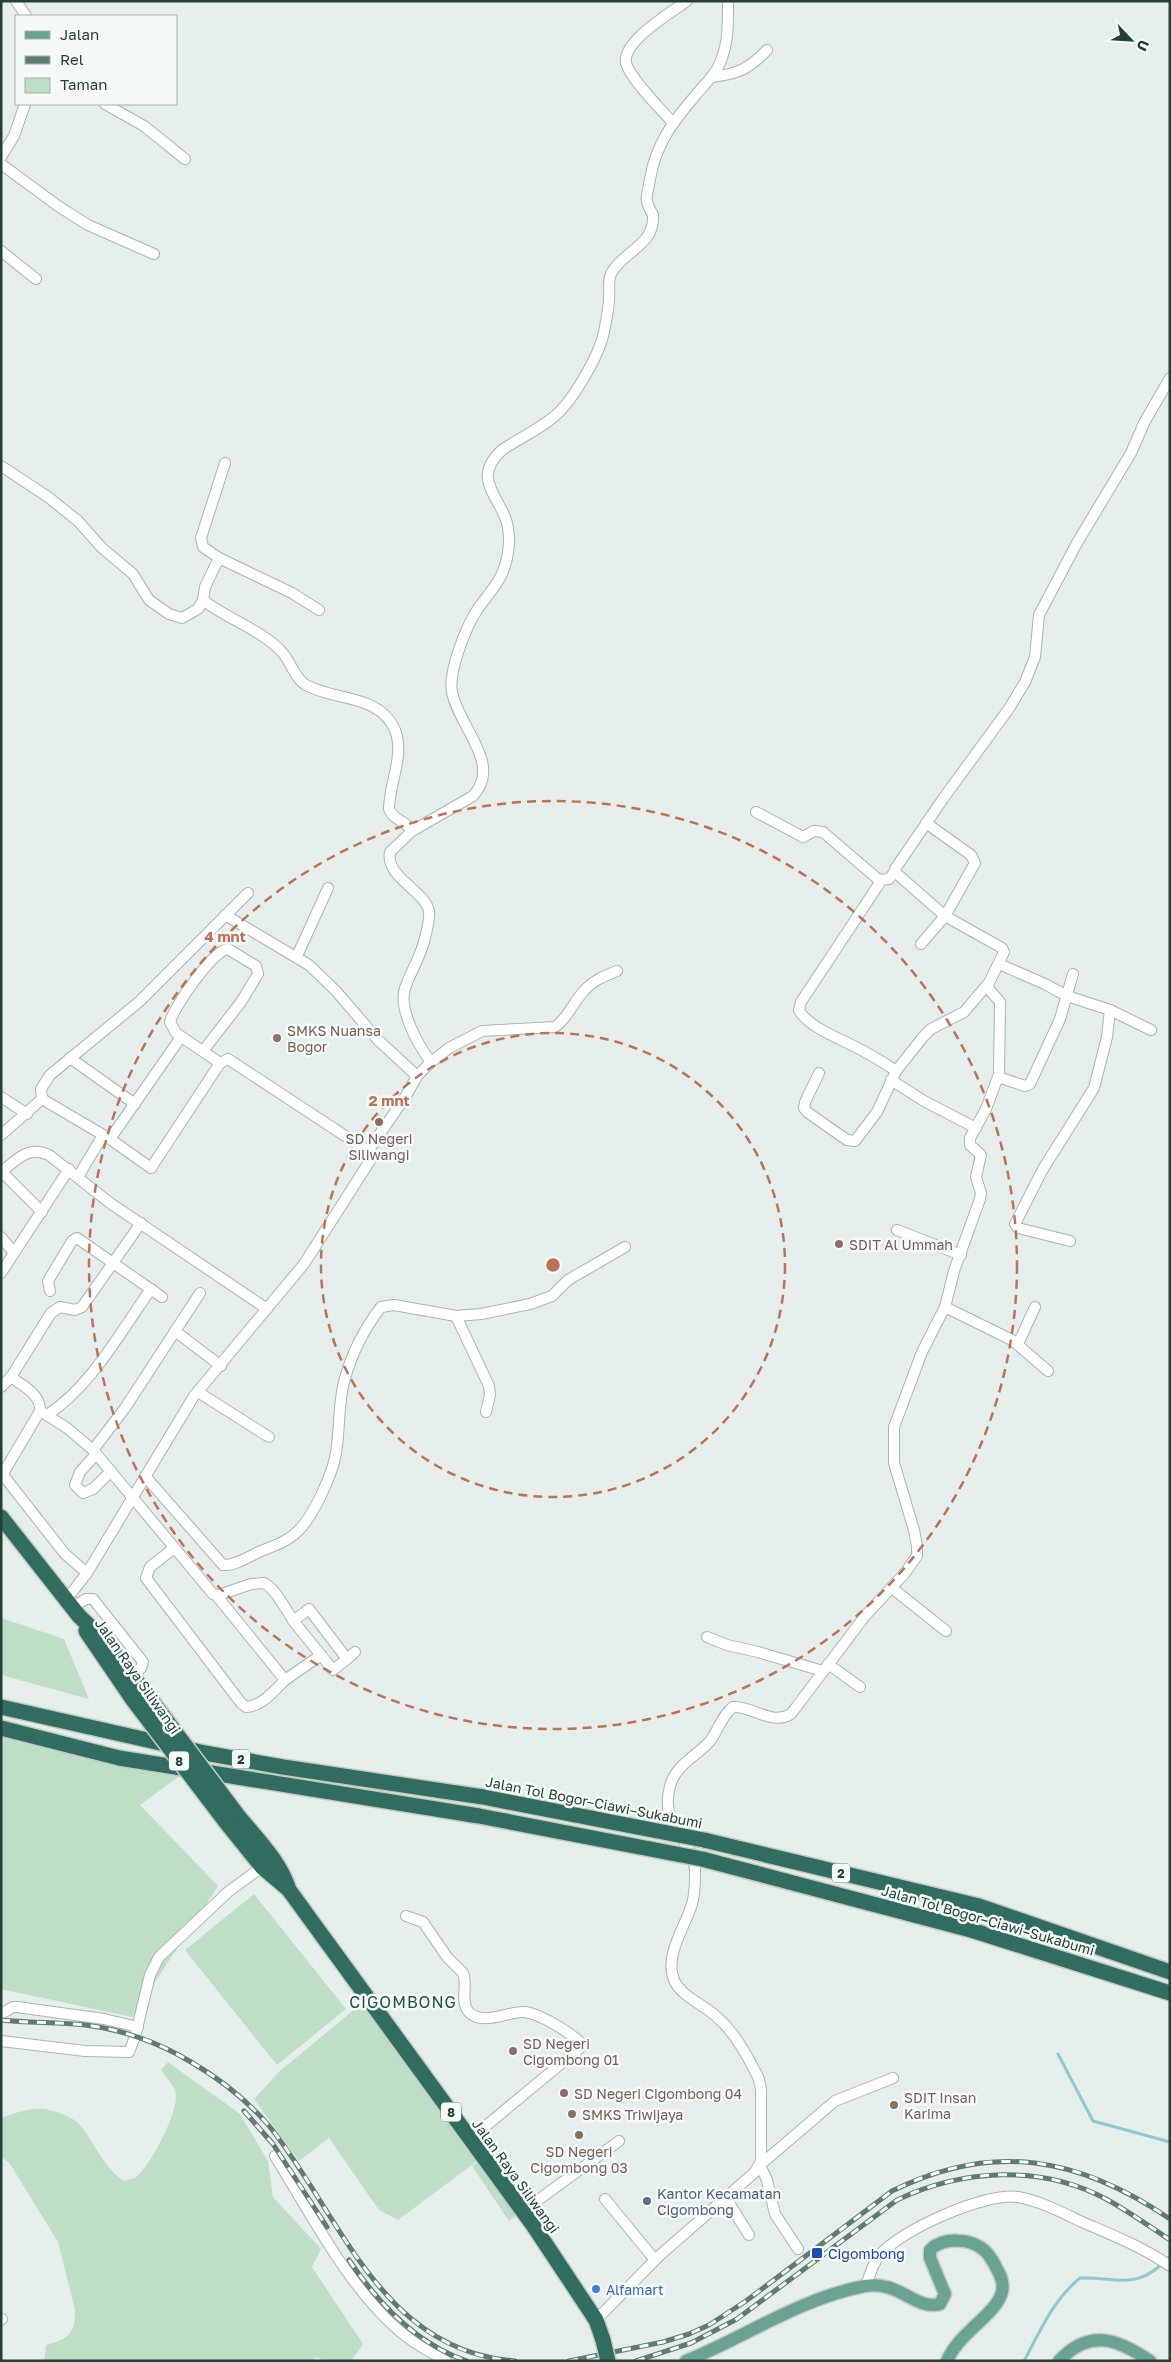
<svg xmlns="http://www.w3.org/2000/svg" width="1171" height="2362" font-family="'Golos Text',sans-serif">
<style>
.green{fill:#bedfc6}
.lines{fill:none;stroke-linecap:round;stroke-linejoin:round}
.stream{stroke:#8ec8d2;stroke-width:3}
.minor-casing{stroke:#a7b6b1;stroke-width:12}
.major-casing{stroke:#c2cac7;stroke-width:15}
.highway-casing{stroke:#c2cac7;stroke-width:18}
.minor{stroke:#fff;stroke-width:10}
.major{stroke:#6aa393;stroke-width:12}
.highway{stroke:#306c5f;stroke-width:15}
.rail-casing{stroke:#5f7b73;stroke-width:5}
.rail{stroke:#f5faf8;stroke-width:3;stroke-dasharray:9;stroke-linecap:butt}
.highway-bridge-casing{stroke:#c2cac7;stroke-width:18;stroke-linecap:butt}
.highway-bridge{stroke:#306c5f;stroke-width:15}
.ring{fill:none;stroke:#be7156;stroke-width:2.5;stroke-dasharray:9 6}
.education-dot{fill:#8d6e63;stroke:#f5faf8;stroke-width:2}
.service-dot{fill:#5c6f8a;stroke:#f5faf8;stroke-width:2}
.transit-dot{fill:#1a4fb4;stroke:#f5faf8;stroke-width:2}
.shop-dot{fill:#3f7fe0;stroke:#f5faf8;stroke-width:2}
.labels{text-anchor:middle;dominant-baseline:central;stroke-width:5;stroke-linejoin:round;paint-order:stroke}
.shield{fill:#f5faf8;stroke:#637872;stroke-width:1}
.shield-label{font-size:12px;font-weight:bold;fill:#244038}
.education-label{font-size:14px;fill:#785e54;stroke:#f5faf8;text-anchor:start}
.street-label{font-size:14px;fill:#244038;stroke:#f5faf8}
.service-label{font-size:14px;fill:#4e5e75;stroke:#f5faf8;text-anchor:start}
.transit-label{font-size:14px;fill:#164399;stroke:#f5faf8;text-anchor:start}
.shop-label{font-size:14px;fill:#366cbe;stroke:#f5faf8;text-anchor:start}
.quarter-label{font-size:16px;letter-spacing:1px;fill:#1f5245;stroke:#f5faf8}
.centre{fill:#be7156;stroke:#f5faf8;stroke-width:2.5}
.ring-label{font-size:15px;text-anchor:middle;font-weight:bold;fill:#be7156;stroke:#f5faf8;stroke-width:5;stroke-linejoin:round;paint-order:stroke}
</style>
<rect width="100%" height="100%" fill="#e5eeea"/>
<g class="green">
<path d="M1,1618L64,1639L89,1699L1,1675Z"/>
<path d="M1,1735L116,1763L181,1775L140,1805L218,1886L132,2017L1,1989Z"/>
<path d="M254,1894L346,2009L277,2065L185,1950Z"/>
<path d="M367,1999L480,2159L398,2220L379,2210L329,2138L299,2161L254,2099L280,2071Z"/>
<path d="M168,2062L240,2114L268,2161L273,2197L321,2249L312,2267L363,2344L351,2361H325L315,2357L314,2361H44L46,2345C68,2339 75,2335 75,2310L58,2242L10,2164L1,2156V2118C26,2109 40,2104 65,2115C71,2118 77,2121 81,2126C96,2145 103,2167 124,2181C127,2180 132,2179 135,2178C150,2167 177,2115 176,2096C176,2087 166,2077 161,2070Z"/>
<path d="M481,2160L518,2214L509,2221L472,2166Z"/>
</g>
<g class="lines">
<g class="stream">
<path d="M1058,2054L1093,2121L1170,2142"/>
<path d="M1024,2361C1040,2331 1054,2299 1080,2278C1121,2277 1137,2292 1170,2256"/>
</g>
<g class="minor-casing">
<g id="minor">
<path d="M16,1L26,16"/>
<path d="M711,77C738,74 749,69 767,50"/>
<path d="M105,104L144,126L185,159"/>
<path d="M673,123C660,108 635,84 627,66C617,44 672,12 687,1"/>
<path d="M1,157L14,136L25,104"/>
<path d="M1,164L58,206L88,225L154,254"/>
<path d="M1,251L36,279"/>
<path d="M1,466L48,497L78,521L102,548L133,574L149,600L169,614L182,618L198,609L203,600C227,619 262,630 282,652C291,662 295,679 306,685C334,701 380,694 395,730C405,756 389,783 389,809C393,820 406,821 412,831"/>
<path d="M219,558L292,593L319,610"/>
<path d="M203,600L205,587L219,558L203,547L201,538L225,463"/>
<path d="M756,812L803,837L814,831L823,832L879,880L889,879L895,871"/>
<path d="M881,881L801,1002L799,1010C809,1029 847,1041 865,1052C876,1058 886,1064 896,1071"/>
<path d="M225,915L309,965L336,991L378,1040L417,1076"/>
<path d="M921,944L945,916L975,863L971,855L926,823"/>
<path d="M297,956L328,888"/>
<path d="M999,964L1045,984L1067,996L1110,1010L1151,1030"/>
<path d="M203,1051L241,1002L258,974L256,966L228,949C214,949 173,1008 170,1022L176,1033L220,1063"/>
<path d="M70,1058L135,1104"/>
<path d="M431,1062L449,1048L482,1031L555,1027C568,1018 572,1004 583,992C592,981 604,976 617,971"/>
<path d="M819,1073L805,1102L804,1108L807,1112L847,1140L855,1141L877,1112L896,1071L923,1037L931,1029L964,1012L987,985"/>
<path d="M998,1077L1025,1086L1030,1084L1060,1019L1073,974"/>
<path d="M891,1080L924,1101L976,1128"/>
<path d="M1,1097L27,1114"/>
<path d="M42,1099L41,1089L50,1075L140,1001L248,893"/>
<path d="M1,1135L42,1099L110,1139L151,1168L220,1063L228,1059L368,1151L371,1159L304,1264L194,1396L87,1573L66,1600"/>
<path d="M110,1139L181,1037"/>
<path d="M368,1151L406,1096L417,1076L431,1062C418,1045 398,1009 405,988C411,971 421,956 425,938C427,930 430,919 429,911C425,891 385,877 390,852L412,831L473,796C503,764 458,726 452,692C448,672 466,627 477,610C490,591 502,582 507,558C510,544 510,530 505,517C494,491 474,476 502,450C518,439 536,431 551,419C571,405 599,356 604,332C606,321 609,309 609,298C610,289 607,280 612,272C624,251 655,245 653,215C643,197 647,198 650,179C656,144 672,123 695,96C702,87 711,79 717,69C729,47 728,25 728,1"/>
<path d="M1,1172C17,1160 28,1145 49,1155L110,1203L267,1309"/>
<path d="M2,1172L42,1212"/>
<path d="M78,1177L103,1135"/>
<path d="M897,1230L961,1255"/>
<path d="M1,1237L14,1253"/>
<path d="M1070,1241L1018,1228L1015,1224L1043,1169L1094,1088L1107,1037L1110,1010"/>
<path d="M1,1273L69,1169"/>
<path d="M50,1291L48,1281L72,1241L77,1238L162,1297"/>
<path d="M945,1307L1012,1340L1048,1371"/>
<path d="M456,1316L489,1386L490,1395L486,1412"/>
<path d="M175,1331L221,1366"/>
<path d="M1018,1344L1035,1307"/>
<path d="M1,1387L11,1377L51,1313L60,1307L75,1310L82,1307L141,1223"/>
<path d="M198,1392L269,1437"/>
<path d="M40,1411L67,1428L93,1450L213,1594L219,1595L251,1584L264,1583C277,1590 286,1611 295,1623L333,1670L347,1659L309,1609L293,1621"/>
<path d="M47,1415C91,1387 121,1331 151,1289"/>
<path d="M93,1450L125,1408L200,1293"/>
<path d="M96,1454L80,1472L75,1485L83,1493L93,1489L111,1471"/>
<path d="M3,1475L65,1554L87,1573"/>
<path d="M145,1476L223,1565C235,1566 250,1556 261,1551C274,1546 288,1541 298,1531C313,1517 333,1473 336,1453C340,1429 338,1405 344,1382C351,1355 364,1329 381,1307L394,1305L456,1316L481,1314L530,1304L552,1296L568,1280L625,1247"/>
<path d="M1,1477L40,1411C41,1394 23,1386 11,1377"/>
<path d="M174,1548L150,1567L146,1578L241,1703L246,1707C261,1707 275,1690 285,1680L216,1595"/>
<path d="M892,1588L946,1631"/>
<path d="M72,1607L86,1599H93L143,1662L141,1668L132,1676"/>
<path d="M707,1637L727,1645L758,1652L823,1671"/>
<path d="M347,1659L355,1652"/>
<path d="M828,1664L860,1687"/>
<path d="M285,1680L321,1655"/>
<path d="M406,1916L423,1922L447,1957L463,1973C468,1985 460,2000 468,2011C480,2027 509,2011 524,2012C539,2013 571,2033 581,2043L580,2048L470,2139"/>
<path d="M1,2014L13,2007H17L104,2019L138,2027"/>
<path d="M1,2041L85,2051L129,2052L135,2037L150,1975L159,1957L228,1892L266,1864"/>
<path d="M275,2156C309,2211 347,2284 395,2327C410,2341 428,2351 446,2361"/>
<path d="M726,2198L749,2235"/>
<path d="M605,2199L655,2260"/>
<path d="M523,2211L619,2141"/>
<path d="M798,2249L775,2214L767,2180L760,2165L835,2101L893,2078"/>
<path d="M866,2286C869,2276 873,2263 880,2255C900,2230 986,2192 1018,2197C1040,2201 1061,2212 1082,2222C1112,2235 1143,2247 1170,2266"/>
<path d="M1,2320L2,2319"/>
<path d="M596,2320L659,2256L755,2172L761,2161V2090L759,2079C749,2059 736,2034 719,2019C706,2005 682,1998 674,1980C664,1956 685,1927 692,1904C695,1894 695,1884 695,1874C697,1841 658,1829 670,1786C676,1764 696,1757 710,1741C718,1731 722,1715 733,1707C754,1706 771,1726 791,1714L865,1616L905,1573L917,1556V1546L914,1530L894,1463V1427L922,1352L945,1307L954,1271L980,1199L981,1193L976,1177L981,1155L970,1145V1138L986,1109L999,1074L1000,1002L987,987L1004,952L1002,948L945,916L896,873L895,869L945,796L1008,710L1025,682L1035,657L1039,615L1077,543L1131,453L1144,423L1170,378"/>
</g>
</g>
<g class="major-casing">
<g id="major">
<path d="M686,2361C745,2337 801,2298 865,2286C899,2280 916,2311 940,2304L945,2294L930,2258V2250C943,2237 970,2238 984,2250C990,2255 994,2263 997,2269C1001,2276 1004,2284 1002,2292C996,2315 959,2332 947,2361"/>
<path d="M1059,2361C1089,2328 1118,2339 1150,2361"/>
</g>
</g>
<g class="highway-casing">
<g id="highway">
<path d="M1,1517L79,1616L101,1637L145,1692"/>
<path d="M86,1631L133,1700"/>
<path d="M1,1707L205,1753L283,1767L483,1797"/>
<path d="M1,1728L119,1758L479,1816"/>
<path d="M236,1813C254,1836 280,1860 289,1890L533,2225L596,2320L603,2340"/>
<path d="M225,1821L262,1867L288,1889"/>
<path d="M704,1840L979,1906L1170,1972"/>
<path d="M702,1859L971,1930L1170,1993"/>
</g>
</g>
<use href="#minor" class="minor"/>
<use href="#major" class="major"/>
<use href="#highway" class="highway"/>
<g class="rail-casing">
<g id="rail">
<path d="M1,2020C29,2023 57,2022 85,2025C121,2029 160,2043 191,2062C220,2079 248,2101 270,2127C341,2216 381,2351 515,2361"/>
<path d="M244,2111L273,2144L327,2227"/>
<path d="M349,2260C378,2303 416,2344 467,2361"/>
<path d="M569,2361L663,2342L689,2334L709,2325L746,2301L892,2191C993,2141 1079,2157 1170,2219"/>
<path d="M636,2361L691,2343L737,2319L897,2200C962,2169 1041,2164 1106,2199C1128,2211 1149,2226 1170,2240"/>
</g>
</g>
<use href="#rail" class="rail"/>
<g class="highway-bridge-casing">
<g id="highway-bridge">
<path d="M145,1692L236,1813"/>
<path d="M133,1700L225,1821"/>
<path d="M483,1797L704,1840"/>
<path d="M479,1816L702,1859"/>
<path d="M603,2340L608,2361"/>
</g>
</g>
<use href="#highway-bridge" class="highway-bridge"/>
</g>
<g class="ring">
<circle cx="553" cy="1265" r="232"/>
<circle cx="553" cy="1265" r="464"/>
</g>
<g class="education-dot">
<circle cx="277" cy="1038" r="5"/>
<circle cx="379" cy="1122" r="5"/>
<circle cx="839" cy="1244" r="5"/>
<circle cx="513" cy="2051" r="5"/>
<circle cx="564" cy="2093" r="5"/>
<circle cx="894" cy="2105" r="5"/>
<circle cx="572" cy="2114" r="5"/>
<circle cx="579" cy="2135" r="5"/>
</g>
<circle class="service-dot" cx="647" cy="2201" r="5"/>
<rect class="transit-dot" x="811" y="2247" width="12" height="12" rx="2.5"/>
<circle class="shop-dot" cx="596" cy="2289" r="5"/>
<g class="labels">
<g class="shield">
<rect x="232" y="1749.5" width="18" height="19" rx="4"/>
<rect x="169" y="1751.5" width="20" height="19" rx="4"/>
<rect x="832" y="1863.5" width="18" height="19" rx="4"/>
<rect x="441" y="2102.5" width="20" height="19" rx="4"/>
</g>
<g class="shield-label">
<text x="241" y="1759">2</text>
<text x="179" y="1761">8</text>
<text x="841" y="1873">2</text>
<text x="451" y="2112">8</text>
</g>
<g class="education-label">
<text x="287" y="1030">SMKS Nuansa<tspan x="287" dy="16">Bogor</tspan></text>
<text x="379" y="1138" text-anchor="middle">SD Negeri<tspan x="379" dy="16">Siliwangi</tspan></text>
<text x="849" y="1244">SDIT Al Ummah</text>
<text x="523" y="2043">SD Negeri<tspan x="523" dy="16">Cigombong 01</tspan></text>
<text x="574" y="2093">SD Negeri Cigombong 04</text>
<text x="904" y="2097">SDIT Insan<tspan x="904" dy="16">Karima</tspan></text>
<text x="582" y="2114">SMKS Triwijaya</text>
<text x="579" y="2151" text-anchor="middle">SD Negeri<tspan x="579" dy="16">Cigombong 03</tspan></text>
</g>
<g class="street-label">
<text transform="translate(138 1676) rotate(55)">Jalan Raya Siliwangi</text>
<text transform="translate(594 1802) rotate(11)">Jalan Tol Bogor–Ciawi–Sukabumi</text>
<text transform="translate(988 1920) rotate(16)">Jalan Tol Bogor–Ciawi–Sukabumi</text>
<text transform="translate(516 2176) rotate(54)">Jalan Raya Siliwangi</text>
</g>
<g class="service-label">
<text x="657" y="2193">Kantor Kecamatan<tspan x="657" dy="16">Cigombong</tspan></text>
</g>
<g class="transit-label">
<text x="828" y="2253">Cigombong</text>
</g>
<g class="shop-label">
<text x="606" y="2289">Alfamart</text>
</g>
<g class="quarter-label">
<text x="403" y="2002">CIGOMBONG</text>
</g>
</g>
<circle cx="553" cy="1265" r="8" class="centre"/>
<g class="ring-label">
<text x="225" y="942">4 mnt</text>
<text x="389" y="1106">2 mnt</text>
</g>
<rect width="1171" height="2362" fill="none" stroke="#244038" stroke-width="5"/>
<rect x="15" y="15" width="162" height="90" fill="#f5faf8" stroke="#a1b0ab"/>
<rect x="25" y="31" width="25" height="8" fill="#6aa393" stroke="#a1b0ab"/>
<text x="60" y="40" font-size="15" fill="#244038">Jalan</text>
<rect x="25" y="56" width="25" height="8" fill="#5f7b73" stroke="#a1b0ab"/>
<text x="60" y="65" font-size="15" fill="#244038">Rel</text>
<rect x="25" y="78" width="25" height="15" fill="#bedfc6" stroke="#a1b0ab"/>
<text x="60" y="90" font-size="15" fill="#244038">Taman</text>
<g transform="translate(1131 40) rotate(115)" stroke="#f5faf8" stroke-width="4" paint-order="stroke">
<path d="M0-4L9 19L0 12L-9 19Z" fill="#244038"/>
<text y="-8" font-size="14" font-weight="bold" text-anchor="middle" fill="#244038">U</text>
</g>
</svg>
